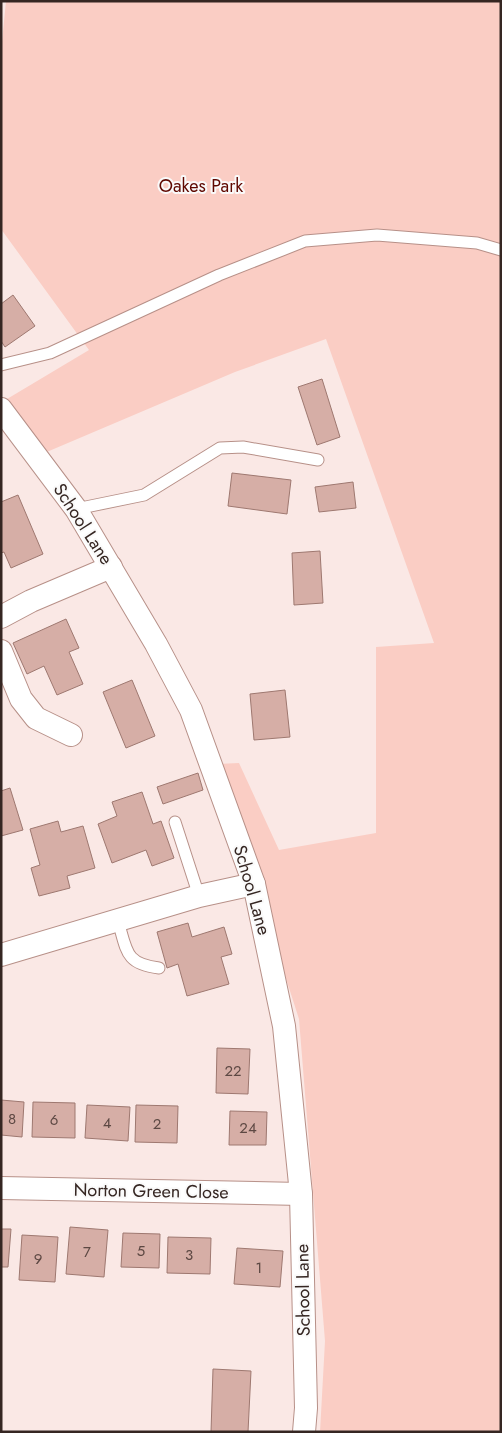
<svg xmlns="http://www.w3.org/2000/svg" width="502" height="1433" font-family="Jost,sans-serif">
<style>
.green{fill:#facdc4}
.building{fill:#d6aea6;stroke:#9e7870}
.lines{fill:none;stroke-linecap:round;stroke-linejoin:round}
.lane-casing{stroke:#b79088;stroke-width:13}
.street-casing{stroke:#b79088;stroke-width:24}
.lane{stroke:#fff;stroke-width:11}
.street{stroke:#fff;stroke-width:22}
.labels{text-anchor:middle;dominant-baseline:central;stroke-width:4;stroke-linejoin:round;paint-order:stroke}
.number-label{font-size:15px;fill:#5d4843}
.park-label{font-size:18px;fill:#5f0800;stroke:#fafafa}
.street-label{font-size:18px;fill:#352622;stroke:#fafafa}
</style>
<rect width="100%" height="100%" fill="#fae8e5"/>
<path class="green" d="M6,1H501V1432H320L325,1341L299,1019L217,764L239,763L279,850L376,833V647L434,643L326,339L235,372L42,454L7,399L89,350L1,229V52Z"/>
<g class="building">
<path d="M13,295L35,326L5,347L1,341V304Z"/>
<path d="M322,379L340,437L317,445L298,387Z"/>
<path d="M232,473L291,480L287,514L228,506Z"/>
<path d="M353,482L356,508L319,512L315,487Z"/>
<path d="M18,495L43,554L11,568L4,552L1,553V502Z"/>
<path d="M320,551L323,603L294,605L292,553Z"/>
<path d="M66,619L79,648L69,652L83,684L57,695L44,666L27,674L13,643Z"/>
<path d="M132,680L155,736L126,748L103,692Z"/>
<path d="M285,690L290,737L254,740L250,694Z"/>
<path d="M198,773L203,790L163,804L157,787Z"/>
<path d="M10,788L23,830L1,836V791Z"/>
<path d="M142,792L153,824L161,821L174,858L152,866L146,850L112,863L98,824L117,816L112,802Z"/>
<path d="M58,821L61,832L83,826L95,868L67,876L70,888L39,896L31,868L40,865L30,829Z"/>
<path d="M188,923L192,937L224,927L232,954L221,957L229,984L187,996L178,964L167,968L157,932Z"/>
<path d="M217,1048L250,1049L248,1094L216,1093Z"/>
<path d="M1,1100L24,1102L22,1137L1,1135Z"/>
<path d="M33,1102L75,1103V1138L32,1137Z"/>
<path d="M87,1105L130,1107L128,1141L85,1138Z"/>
<path d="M136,1105L178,1106L177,1143L135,1142Z"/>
<path d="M230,1111L267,1112L266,1145H229Z"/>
<path d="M70,1227L108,1230L104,1277L66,1274Z"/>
<path d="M1,1229H11L8,1267H1Z"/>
<path d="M123,1233L160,1234L159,1268L121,1267Z"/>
<path d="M22,1235L58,1237L55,1282L19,1280Z"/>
<path d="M168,1237L211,1238L210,1274L167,1273Z"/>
<path d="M237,1248L283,1251L280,1287L234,1284Z"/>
<path d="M213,1369L251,1371L248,1432H211Z"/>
</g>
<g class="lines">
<g class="lane-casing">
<g id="lane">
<path d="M1,365L50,353L219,275L305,241L377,235L477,243L501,250"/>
<path d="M76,509L144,495L220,448L243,447L318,460"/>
<path d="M175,822L199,896"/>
<path d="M118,921C127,951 125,964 159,968"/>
</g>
</g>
<g class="street-casing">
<g id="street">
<path d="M1,409L76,509L156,644L191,710L254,884L284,1026L301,1194L306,1408L304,1432"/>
<path d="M1,617L31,601L111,567"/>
<path d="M1,651L21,699L36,718L71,735"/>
<path d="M1,955L199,896L254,884"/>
<path d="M1,1188L301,1194"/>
</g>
</g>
<use href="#lane" class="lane"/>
<use href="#street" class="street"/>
</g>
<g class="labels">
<g class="number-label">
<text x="233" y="1071">22</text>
<text x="12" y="1119">8</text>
<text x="54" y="1120">6</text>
<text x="107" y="1123">4</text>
<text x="157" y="1124">2</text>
<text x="248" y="1128">24</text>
<text x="141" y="1251">5</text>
<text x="87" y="1252">7</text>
<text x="189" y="1255">3</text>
<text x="38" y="1259">9</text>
<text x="259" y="1268">1</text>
</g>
<g class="park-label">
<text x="201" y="186">Oakes Park</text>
</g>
<g class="street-label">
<text transform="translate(83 524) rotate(57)">School Lane</text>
<text transform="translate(252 890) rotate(74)">School Lane</text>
<text transform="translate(151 1191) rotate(1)">Norton Green Close</text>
<text transform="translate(303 1290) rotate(-91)">School Lane</text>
</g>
</g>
<rect width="502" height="1433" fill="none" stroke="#352622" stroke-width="5"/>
</svg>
